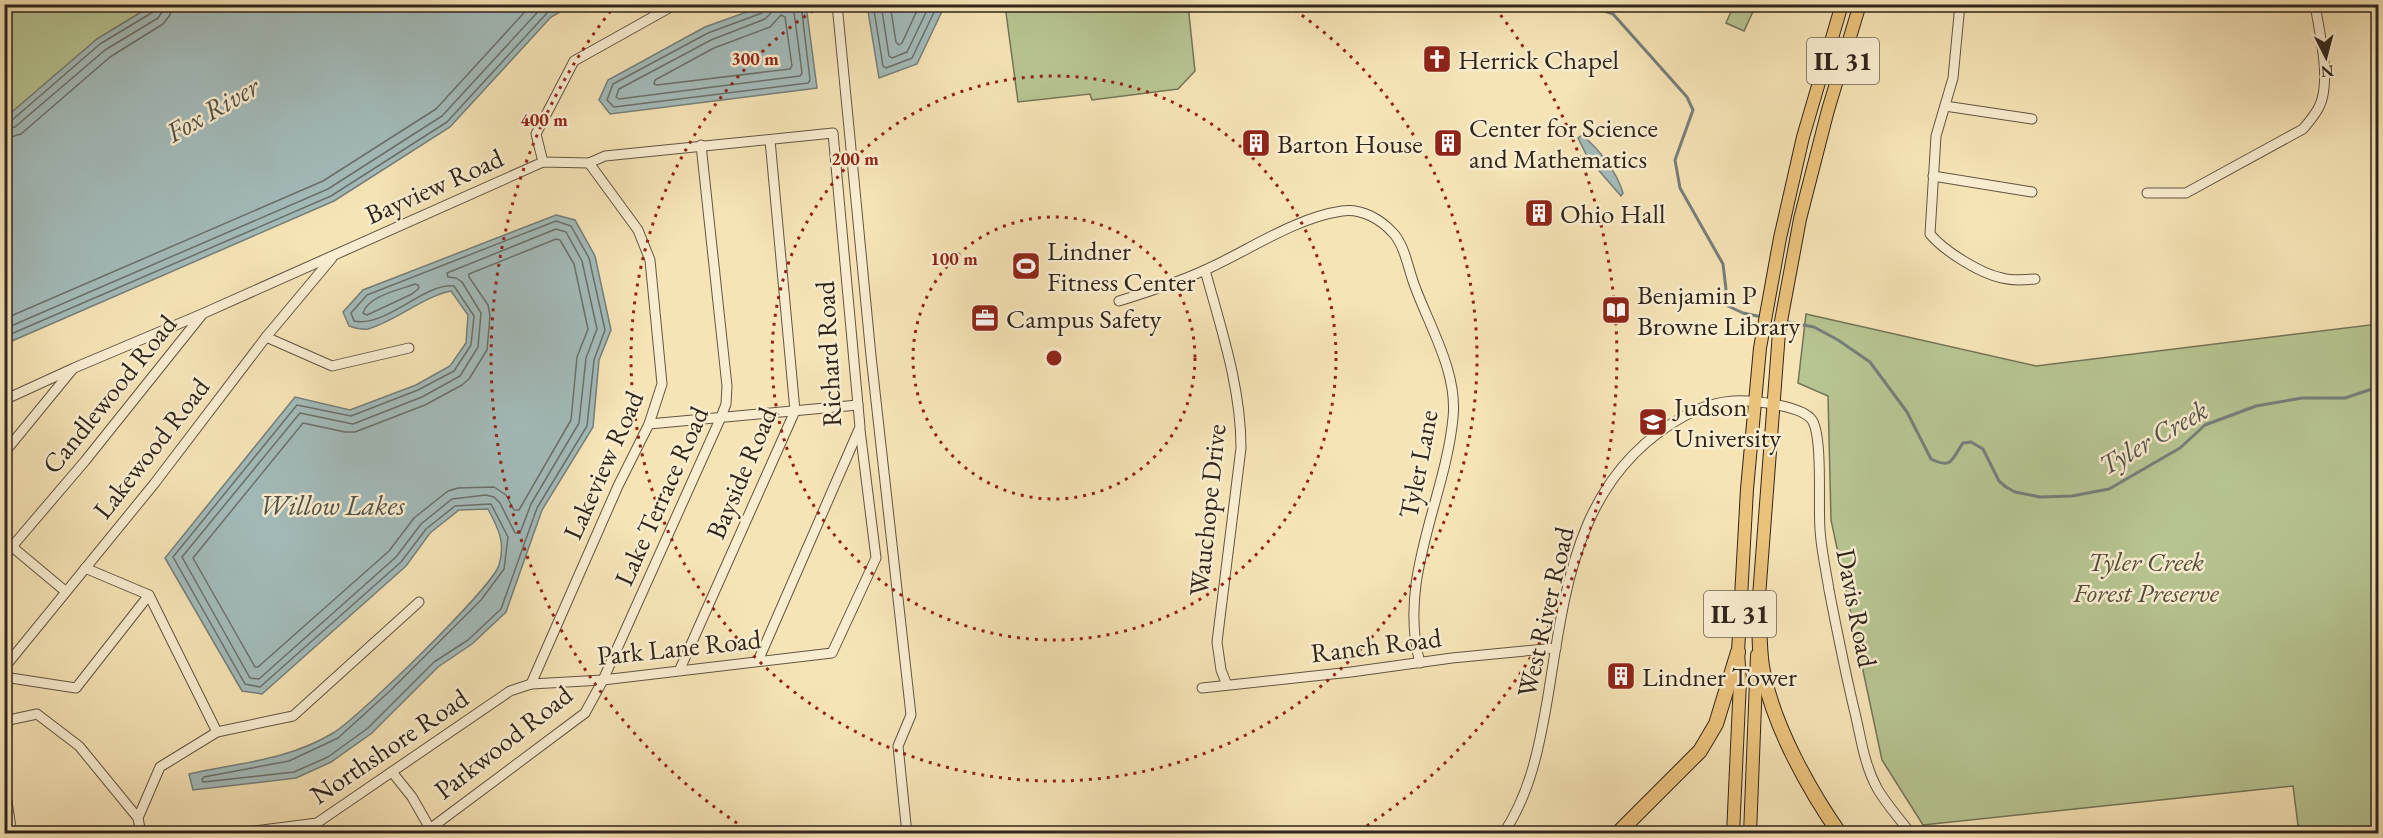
<svg xmlns="http://www.w3.org/2000/svg" width="2383" height="838" font-family="'EB Garamond',serif">
<style>
.green{fill:#b7c592;stroke:#747557;stroke-width:1.5}
.water{fill:#a3bbba;stroke:#757f7b;stroke-width:1.5}
.lines{fill:none;stroke-linecap:round;stroke-linejoin:round}
.shore{stroke:#6a706b;stroke-width:1.5}
.stream{stroke:#757f7b;stroke-width:3}
.minor-casing{stroke:#625542;stroke-width:11}
.major-casing{stroke:#30251c;stroke-width:14}
.highway-casing{stroke:#30251c;stroke-width:16}
.minor{stroke:#f9edd0;stroke-width:9}
.major{stroke:#ebc27b;stroke-width:12}
.highway{stroke:#ebc27b;stroke-width:14}
.ring{fill:none;stroke:#8f2418;stroke-width:3;stroke-dasharray:3 6}
.labels{text-anchor:middle;dominant-baseline:central;stroke-width:5;stroke-linejoin:round;paint-order:stroke}
.shield{fill:#f9edd0;stroke:#6c6152;stroke-width:1.5}
.shield-label{font-size:26px;font-weight:bold;fill:#30251c}
.poi-label{font-size:27px;fill:#30251c;stroke:#f9edd0;text-anchor:start}
.street-label{font-size:27px;fill:#30251c;stroke:#f9edd0}
.park-label{font-size:27px;font-style:italic;fill:#524d3a;stroke:#f9edd0}
.water-label{font-size:28px;font-style:italic;fill:#52524b;stroke:#f9edd0}
.centre{fill:#8f2418;stroke:#f9edd0;stroke-width:3}
.ring-label{font-size:18px;text-anchor:middle;font-weight:bold;fill:#8f2418;stroke:#f9edd0;stroke-width:5;stroke-linejoin:round;paint-order:stroke}
</style>
<rect width="100%" height="100%" fill="#f6e4b6"/>
<filter id="stains"><feTurbulence type="fractalNoise" baseFrequency=".00333" numOctaves="4"/><feColorMatrix values="0 0 0 0 .2 0 0 0 0 .09 0 0 0 0 .02 0 0 0 .5 -.17"/></filter>
<radialGradient id="worn" r=".72"><stop offset=".6" stop-color="#630" stop-opacity="0"/><stop offset="1" stop-color="#630" stop-opacity=".3"/></radialGradient>
<g class="green">
<path d="M44,4L153,5L97,39L5,118V5H13L23,12Z"/>
<path d="M1005,5H1188L1195,71L1178,89L1092,100L1090,94L1018,102Z"/>
<path d="M1734,5H1756L1744,31L1726,23Z"/>
<path d="M1806,314L2036,366L2378,324V833H2299L2293,786L1923,825L1882,760L1831,520L1828,396L1798,383Z"/>
</g>
<g class="water">
<path d="M153,5V4L572,5L551,17L450,127L334,201L5,344V118L97,39Z"/>
<path d="M766,5H806L817,88L610,114L599,100L608,80L705,27Z"/>
<path d="M867,5V4L945,5L917,64L879,78Z"/>
<path d="M1582,135C1599,149 1617,172 1623,193L1621,196L1588,158L1578,138Z"/>
<path d="M556,215L575,220L595,256L611,330L599,360L593,427L542,510L506,612L472,644L438,667L372,733L331,762L296,778L193,790L189,774C238,763 289,760 333,733C357,719 493,587 499,565C506,542 498,528 488,509L459,510L430,533L406,566L262,694L242,691L165,558L295,397L350,410L416,385L450,366L466,343L468,315L451,291C422,297 398,320 368,329C363,330 355,328 349,326L343,312L363,290Z"/>
</g>
<g class="lines">
<g class="shore">
<path d="M765,4L762,13L708,33L613,84L607,100L614,107L808,83L810,80L801,4"/>
<path d="M773,4L771,13L765,19L711,40L619,89L616,97L619,99L800,76L802,73L793,4"/>
<path d="M873,4L883,66L886,68L912,58L938,4"/>
<path d="M881,4L889,56L892,58L907,52L930,4"/>
<path d="M890,4L896,42L899,45L902,43L920,4"/>
<path d="M781,15L785,17L792,66L790,69L657,85L654,84L655,80L714,48L770,27Z"/>
<path d="M4,122L11,121L100,44L153,12L155,4"/>
<path d="M4,130L15,127L105,50L158,18L162,12L163,4"/>
<path d="M4,139L21,134L110,57L163,24L170,15L172,4"/>
<path d="M556,221L571,226L589,258L605,330L594,360L587,426L537,508L501,609L468,640L434,662L368,728L328,757L294,772L203,782L202,779L204,777L289,761L338,738L391,690L481,600L504,569L508,537L491,504L455,506L426,529L401,562L260,687L245,684L173,557L297,405L351,416L418,390L454,371L471,345L474,316L454,286C425,282 386,328 354,321L351,313L367,295Z"/>
<path d="M556,229L566,232L582,261L597,329L586,358L579,423L531,504L520,533H515L500,503L494,497L486,495L452,499L421,524L396,557L259,679L250,678L182,557L300,413L353,424L422,397L460,376L478,347L481,313L462,282L456,278L448,277L447,273Z"/>
<path d="M556,239L560,240L574,264L588,329L577,357L571,420L519,510H514L506,495L494,487L458,488L448,491L414,518L389,551L258,667H255L193,558L303,423L345,432H355L425,405L462,385L469,379L487,350L490,316L488,305L469,277V274Z"/>
<path d="M415,284L418,285L419,288L412,294L367,315L363,313C368,296 399,290 415,284Z"/>
<path d="M4,319L323,181L436,109L532,4"/>
<path d="M4,329L328,189L442,116L545,4"/>
<path d="M4,337L331,196L447,122L547,13L560,4"/>
</g>
<g class="stream">
<path d="M1585,4L1613,14L1687,97L1693,110L1675,160L1680,188L1723,264L1728,306L1743,313L1762,317"/>
<path d="M1783,321L1814,327L1838,340L1870,362L1907,412L1931,459C1953,470 1952,458 1963,443L1971,442L1983,449L1999,481L2006,487L2015,492L2040,497L2072,496L2109,489L2180,448L2205,425L2256,406L2302,398H2345L2378,387"/>
</g>
<g class="minor-casing">
<g id="minor">
<path d="M837,4L871,356L911,715L898,746L907,834"/>
<path d="M1960,4L1953,78L1936,136L1930,234C1944,251 1981,274 2002,278C2013,281 2024,280 2035,279"/>
<path d="M2097,6L2101,4"/>
<path d="M1945,106L2032,119"/>
<path d="M543,162L536,134L574,61L676,4"/>
<path d="M1933,176L2032,192"/>
<path d="M2147,193H2186L2303,129C2309,122 2315,115 2319,107C2332,81 2319,32 2315,4"/>
<path d="M1205,270C1221,329 1241,387 1241,448L1217,642L1221,670L1227,685"/>
<path d="M1119,301C1148,292 1177,283 1205,270C1248,251 1294,218 1342,211C1361,208 1381,219 1394,234C1405,247 1408,268 1414,284C1429,326 1458,372 1453,418C1445,500 1397,579 1420,663"/>
<path d="M266,337L332,366L409,348"/>
<path d="M4,400L74,368L202,314L543,162L589,163L605,156L833,133L860,427L758,661"/>
<path d="M649,424L858,405"/>
<path d="M4,453L72,370"/>
<path d="M4,540L65,591"/>
<path d="M4,556L85,461L201,316"/>
<path d="M85,568L149,595L217,732"/>
<path d="M4,668L154,484L266,337L332,258"/>
<path d="M680,669L795,411L770,140"/>
<path d="M4,677L76,688L149,595"/>
<path d="M531,684L618,486L649,424L662,384L650,260L638,230L589,163"/>
<path d="M1202,688L1351,672L1452,658L1556,648"/>
<path d="M4,721L37,714L79,746L138,818"/>
<path d="M392,772L412,797L432,832"/>
<path d="M4,782L12,834"/>
<path d="M141,834L138,818L160,767L217,732L293,716L419,602"/>
<path d="M232,834L317,823L510,691L531,684L603,680L832,653L876,558L860,430"/>
<path d="M423,834L585,713L603,680L721,417L726,404L727,386L701,145"/>
<path d="M1503,834C1531,793 1540,743 1548,696C1566,584 1577,473 1688,414C1702,407 1717,402 1733,401C1750,400 1802,405 1812,420C1823,437 1818,505 1820,529C1821,549 1826,570 1829,590C1837,631 1845,672 1855,713C1861,738 1864,764 1877,788C1886,804 1900,819 1911,834"/>
</g>
</g>
<g class="major-casing">
<g id="major">
<path d="M1758,610L1779,332L1800,219L1828,110L1860,4"/>
<path d="M1733,834L1740,681L1738,652L1747,489L1760,348L1780,238L1803,137L1842,4"/>
<path d="M1750,834L1757,655"/>
</g>
</g>
<g class="highway-casing">
<g id="highway">
<path d="M1759,602C1760,626 1758,653 1764,676C1775,728 1809,790 1840,834"/>
<path d="M1617,834L1700,751L1716,724L1738,652"/>
</g>
</g>
<use href="#minor" class="minor"/>
<use href="#major" class="major"/>
<use href="#highway" class="highway"/>
</g>
<g class="ring">
<circle cx="1054" cy="358" r="141"/>
<circle cx="1054" cy="358" r="282"/>
<path d="M1287 5A423 423 0 1 1 821 5"/>
<path d="M752 833A563 563 0 0 1 613 8M1495 8A563 563 0 0 1 1356 833"/>
</g>
<defs>
<g id="church-square" transform="scale(1.5)"><rect x="-9" y="-9" width="18" height="18" rx="4" fill="#8f2418" stroke="#f9edd0"/><path d="M-1.2-6h2.4v3.5h3.3v2.4h-3.3V6h-2.4V-.1h-3.3v-2.4h3.3Z" fill="#fff"/></g>
<g id="building-square" transform="scale(1.5)"><rect x="-9" y="-9" width="18" height="18" rx="4" fill="#8f2418" stroke="#f9edd0"/><path d="M-4-6H4V6H1V3H-1V6H-4ZM-2.5-4.3h1.7v1.8h-1.7ZM.8-4.3h1.7v1.8H.8ZM-2.5-1h1.7V.8h-1.7ZM.8-1h1.7V.8H.8Z" fill="#fff"/></g>
<g id="stadium-square" transform="scale(1.5)"><rect x="-9" y="-9" width="18" height="18" rx="4" fill="#8f2418" stroke="#f9edd0"/><path d="M0-5a6.5 5 0 1 0 0 10a6.5 5 0 1 0 0-10ZM-3.5-1.8h7v3.6h-7Z" fill="#fff"/></g>
<g id="library-square" transform="scale(1.5)"><rect x="-9" y="-9" width="18" height="18" rx="4" fill="#8f2418" stroke="#f9edd0"/><path d="M-6-4Q-3-5.5-.7-3.5V5Q-3 3-6 4ZM6-4Q3-5.5 .7-3.5V5Q3 3 6 4Z" fill="#fff"/></g>
<g id="office-square" transform="scale(1.5)"><rect x="-9" y="-9" width="18" height="18" rx="4" fill="#8f2418" stroke="#f9edd0"/><path d="M-6-3h4V-5.5h4V-3h4V5H-6ZM-1-4.5V-3h2v-1.5ZM-6 0V1H6V0Z" fill="#fff"/></g>
<g id="university-square" transform="scale(1.5)"><rect x="-9" y="-9" width="18" height="18" rx="4" fill="#8f2418" stroke="#f9edd0"/><path d="M0-5L7-2L0 1L-7-2ZM-4 1L0 2.5L4 1V4Q0 6-4 4Z" fill="#fff"/></g>
</defs>
<g fill-rule="evenodd">
<use href="#church-square" x="1437" y="59"/>
<use href="#building-square" x="1256" y="143"/>
<use href="#building-square" x="1448" y="143"/>
<use href="#building-square" x="1539" y="213"/>
<use href="#stadium-square" x="1026" y="266"/>
<use href="#library-square" x="1616" y="310"/>
<use href="#office-square" x="985" y="318"/>
<use href="#university-square" x="1653" y="422"/>
<use href="#building-square" x="1621" y="676"/>
</g>
<g class="labels">
<g class="shield">
<rect x="1807" y="38" width="72" height="46" rx="4.5"/>
<rect x="1704" y="591" width="72" height="46" rx="4.5"/>
</g>
<g class="shield-label">
<text x="1843" y="61">IL 31</text>
<text x="1740" y="614">IL 31</text>
</g>
<g class="poi-label">
<text x="1458" y="59">Herrick Chapel</text>
<text x="1469" y="127">Center for Science<tspan x="1469" dy="31">and Mathematics</tspan></text>
<text x="1277" y="143">Barton House</text>
<text x="1560" y="213">Ohio Hall</text>
<text x="1047" y="250">Lindner<tspan x="1047" dy="31">Fitness Center</tspan></text>
<text x="1637" y="294">Benjamin P<tspan x="1637" dy="31">Browne Library</tspan></text>
<text x="1006" y="318">Campus Safety</text>
<text x="1674" y="406">Judson<tspan x="1674" dy="31">University</tspan></text>
<text x="1642" y="676">Lindner Tower</text>
</g>
<g class="street-label">
<text transform="translate(434 186) rotate(-24)">Bayview Road</text>
<text transform="translate(828 354) rotate(-93)">Richard Road</text>
<text transform="translate(109 394) rotate(-51)">Candlewood Road</text>
<text transform="translate(151 448) rotate(-52)">Lakewood Road</text>
<text transform="translate(1418 464) rotate(-79)">Tyler Lane</text>
<text transform="translate(603 465) rotate(-66)">Lakeview Road</text>
<text transform="translate(741 473) rotate(-67)">Bayside Road</text>
<text transform="translate(661 496) rotate(-66)">Lake Terrace Road</text>
<text transform="translate(1207 510) rotate(-84)">Wauchope Drive</text>
<text transform="translate(1857 608) rotate(79)">Davis Road</text>
<text transform="translate(1545 612) rotate(-77)">West River Road</text>
<text transform="translate(1376 645) rotate(-7)">Ranch Road</text>
<text transform="translate(679 647) rotate(-6)">Park Lane Road</text>
<text transform="translate(503 742) rotate(-38)">Parkwood Road</text>
<text transform="translate(389 746) rotate(-34)">Northshore Road</text>
</g>
<g class="park-label">
<text x="2146" y="561">Tyler Creek<tspan x="2146" dy="31">Forest Preserve</tspan></text>
</g>
<g class="water-label">
<text transform="translate(212 109) rotate(-30)">Fox River</text>
<text transform="translate(2153 437) rotate(-30)">Tyler Creek</text>
<text x="332" y="505">Willow Lakes</text>
</g>
</g>
<circle cx="1054" cy="358" r="9" class="centre"/>
<g class="ring-label">
<text x="755" y="65">300 m</text>
<text x="544" y="126">400 m</text>
<text x="855" y="165">200 m</text>
<text x="954" y="265">100 m</text>
</g>
<rect width="2383" height="838" fill="none" stroke="#f6e4b6" stroke-width="24"/>
<rect x="6" y="6" width="2371" height="826" fill="none" stroke="#30251c" stroke-width="3"/>
<rect x="12" y="12" width="2359" height="814" fill="none" stroke="#30251c" stroke-width="1.5"/>
<g transform="translate(2326 57) rotate(174)" stroke="#f9edd0" stroke-width="4.5" paint-order="stroke">
<path d="M0-4.5L10 22L0 15L-10 22Z" fill="#30251c"/>
<text y="-9" font-size="16" font-weight="bold" text-anchor="middle" fill="#30251c">N</text>
</g>
<rect width="100%" height="100%" filter="url(#stains)"/>
<rect width="100%" height="100%" fill="url(#worn)"/>
</svg>
